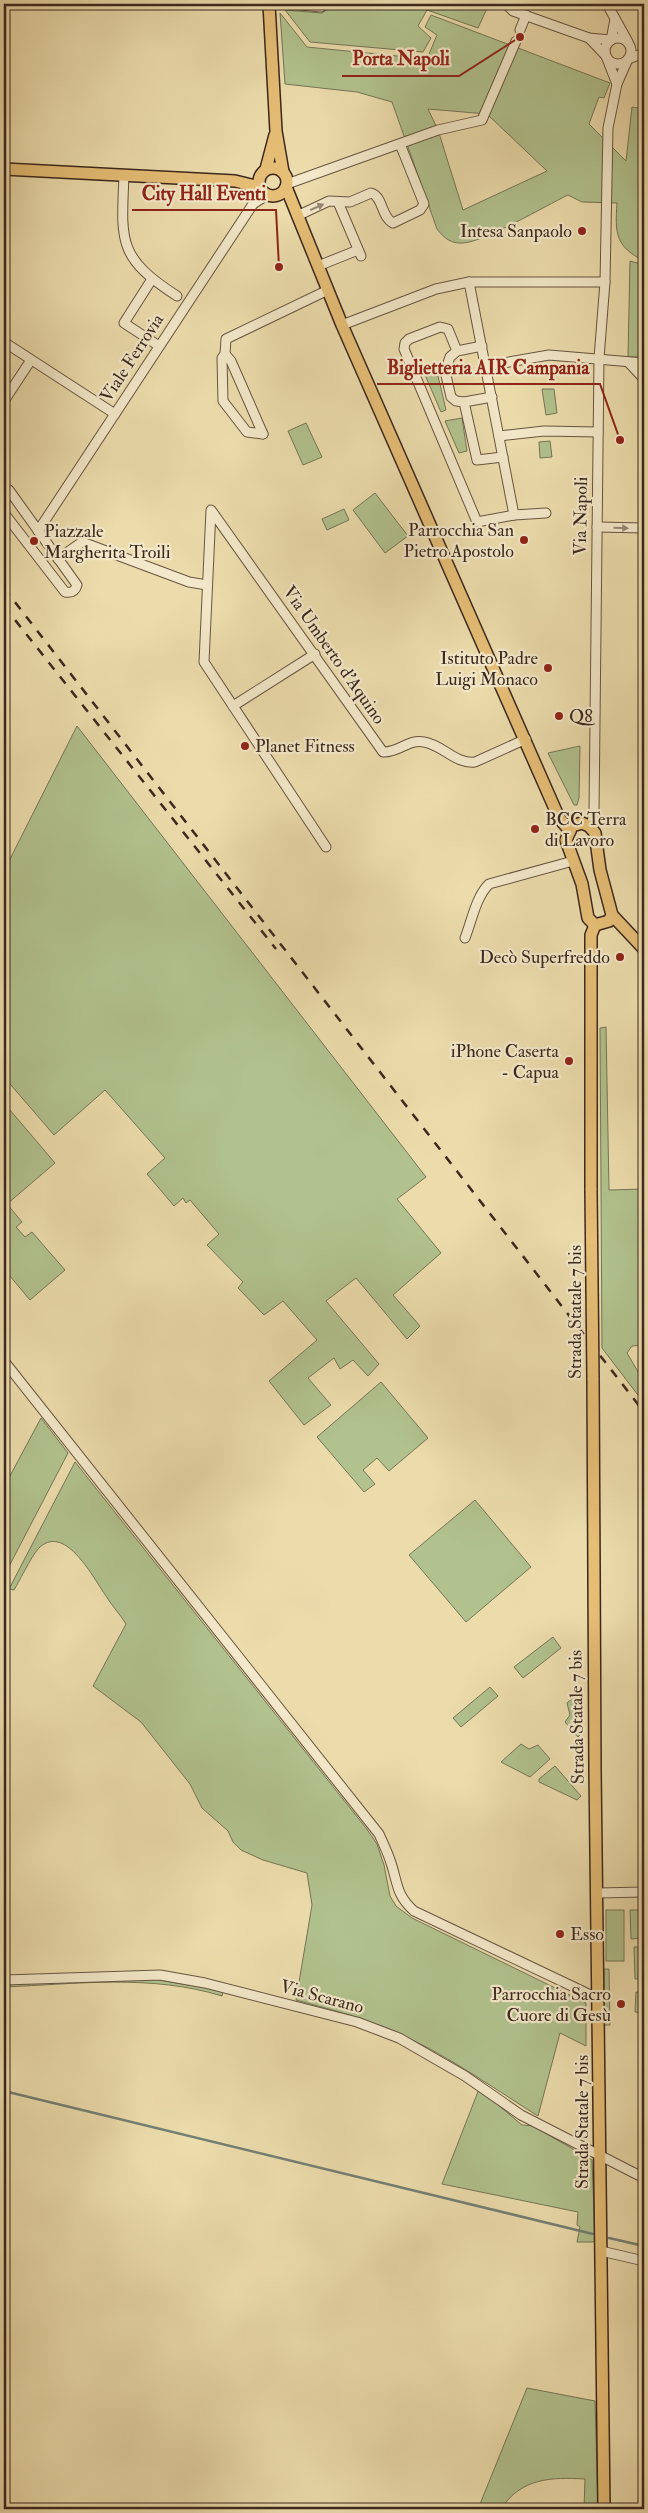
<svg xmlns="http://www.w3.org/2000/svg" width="648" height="2513" font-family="'IM FELL Double Pica',serif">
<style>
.green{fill:#b1c28e;stroke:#767556;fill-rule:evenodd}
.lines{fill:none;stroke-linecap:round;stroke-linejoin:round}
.stream{stroke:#738075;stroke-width:2.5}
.minor-casing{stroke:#675542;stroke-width:11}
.major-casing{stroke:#3b281e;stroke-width:14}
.minor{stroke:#f3e8c9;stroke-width:9}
.major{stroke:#e6be76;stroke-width:11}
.rail{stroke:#3b281e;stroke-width:2.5;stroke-dasharray:9 9;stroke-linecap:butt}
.major-bridge-casing{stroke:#3b281e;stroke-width:14;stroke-linecap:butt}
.major-bridge{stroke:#e6be76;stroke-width:11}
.oneway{fill:#978874}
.poi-dot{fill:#8f2418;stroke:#f3e8c9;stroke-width:2}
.labels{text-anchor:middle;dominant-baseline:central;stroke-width:4.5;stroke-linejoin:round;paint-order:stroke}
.poi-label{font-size:18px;fill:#3b281e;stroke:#f3e8c9;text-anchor:end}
.street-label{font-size:18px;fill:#3b281e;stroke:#f3e8c9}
.leader{fill:none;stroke:#8f2418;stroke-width:2}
.callout-dot{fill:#8f2418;stroke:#f3e8c9;stroke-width:2}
.callout-label{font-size:19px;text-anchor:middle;font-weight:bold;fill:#8f2418;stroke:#f3e8c9;stroke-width:4.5;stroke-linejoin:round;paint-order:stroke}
</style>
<rect width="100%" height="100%" fill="#ecdcac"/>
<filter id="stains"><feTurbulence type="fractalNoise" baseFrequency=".004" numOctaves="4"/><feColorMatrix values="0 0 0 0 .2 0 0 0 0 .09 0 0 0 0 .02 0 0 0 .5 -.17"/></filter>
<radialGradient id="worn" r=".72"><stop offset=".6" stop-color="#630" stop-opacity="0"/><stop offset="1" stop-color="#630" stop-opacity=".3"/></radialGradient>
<g class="green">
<path d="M335,4H489L478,28L427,10L418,26L431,38L423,52L310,42L285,10L322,13Z"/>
<path d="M280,13L307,47L427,59L437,35L425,27L431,15L610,83L604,98L599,97L589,124L626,161L632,107L644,109V261C615,246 615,233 617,203L582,202L568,195C545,206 484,242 463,243C451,244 444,238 437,229L392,102L357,92L285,84ZM428,109L487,114L547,171L463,210L438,130Z"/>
<path d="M630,261L644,265V357H628Z"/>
<path d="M430,364L434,376H438L446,410L441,412L422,368Z"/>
<path d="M542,389H554L557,413L546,415Z"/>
<path d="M462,418L467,451L459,453L445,421Z"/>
<path d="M306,423L322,457L303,465L288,431Z"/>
<path d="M550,441L552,457L540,458L539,442Z"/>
<path d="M375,493L408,536L385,553L353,510Z"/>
<path d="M344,509L349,520L327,530L322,519Z"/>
<path d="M77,726L426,1177L397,1199L441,1253L393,1295L420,1326L407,1339L356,1278L326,1301L379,1364L368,1376L353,1360L340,1369L334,1358L308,1378L331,1405L304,1425L269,1381L317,1340L283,1301L264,1315L238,1288L243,1282L207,1245L219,1234L190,1200L186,1203L183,1198L174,1206L147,1174L165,1158L105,1090L54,1135L4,1077V871Z"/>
<path d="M580,746L579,798L577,805H574L548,753Z"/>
<path d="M606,1027L609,1190L644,1189V1345L632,1346L627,1353L644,1382V1403L602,1348L600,1028Z"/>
<path d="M4,1103L55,1163L7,1204L22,1222L16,1227L25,1237L32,1232L65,1270L30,1300L4,1269Z"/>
<path d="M381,1382L428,1438L389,1471L377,1458L363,1470L375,1484L364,1492L317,1437Z"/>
<path d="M41,1418L68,1453L4,1576V1487Z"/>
<path d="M75,1462L366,1828L377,1844L384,1865L390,1896L396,1906L412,1918L586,2003V2046L560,2033L538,2116C490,2086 443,2052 391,2030C360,2017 328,2009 296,2000L312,1905L307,1873L263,1860L241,1850L233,1842L228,1831L202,1808L190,1784L141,1722L93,1686L126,1624C120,1614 112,1606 106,1596C94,1579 66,1524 40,1547C33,1553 20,1580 14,1590L9,1589Z"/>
<path d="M475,1500L531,1567L466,1622L409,1555Z"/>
<path d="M553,1637L561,1648L523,1678L514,1667Z"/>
<path d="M490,1687L498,1696L461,1727L453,1718Z"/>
<path d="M577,1694L581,1734L578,1737L565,1722L570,1715L567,1703Z"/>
<path d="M521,1744L529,1749L538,1745L550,1759L530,1777L501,1762Z"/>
<path d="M555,1766L581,1796L577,1800L539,1782V1779Z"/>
<rect x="606" y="1910" width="18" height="51"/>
<path d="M630,1910H644V1938L631,1939Z"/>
<path d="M634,1947H644V1979H635Z"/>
<path d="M604,1969H609L610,2025H604Z"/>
<path d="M153,1979L223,1991L222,1996C151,1974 77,1984 4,1987V1983Z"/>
<path d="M636,1992H644V2013L635,2012Z"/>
<path d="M479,2089L522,2125L533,2126L592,2160L595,2240L593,2242H577L580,2227L577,2225L578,2212L442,2184Z"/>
<path d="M527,2388L595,2401L598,2509H584L585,2479C551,2477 521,2478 501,2509H478Z"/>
</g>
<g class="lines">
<g class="stream">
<path d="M4,2091L593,2234"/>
<path d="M609,2238L644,2246"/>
</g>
<g class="minor-casing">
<g id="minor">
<path d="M291,4L321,7L325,4"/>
<path d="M506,4L513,11L589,38L611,40L615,19"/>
<path d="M607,4L628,42"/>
<path d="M520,30L526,15"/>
<path d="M589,38L606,56L617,84"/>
<circle cx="618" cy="51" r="13"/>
<path d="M124,176C121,242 118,258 177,296"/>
<path d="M287,184L438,130L482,120L516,41"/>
<path d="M338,202L361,256"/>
<path d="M253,204L267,195"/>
<path d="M297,216L329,201L350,202L371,193C383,196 381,217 393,223L420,210L424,204L400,144"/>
<path d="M318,266L358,250"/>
<path d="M152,279L124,323L159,346"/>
<path d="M469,282L514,515"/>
<path d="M342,325L436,289L469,282H605"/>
<path d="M4,342L115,414"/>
<path d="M482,346L457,351L450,357L445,371L451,397L456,401L464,402L492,397"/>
<path d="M457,351L448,329L440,327L409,339L405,343L404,349L477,522L514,515L546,513"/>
<path d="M225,354L231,361L263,434"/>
<path d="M629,363L644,379"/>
<path d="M486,366L549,355L644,363"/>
<path d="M4,401L31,360"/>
<path d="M464,402L477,460L503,457"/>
<path d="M263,434L247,432L223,401L222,358L225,354L226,339L328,290"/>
<path d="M499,436L544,431L598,432"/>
<path d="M4,490H9L77,585C75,592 71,593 65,592L4,513"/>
<path d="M597,527L644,528"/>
<path d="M38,531L253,204L260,188"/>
<path d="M58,559L82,542L189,582L207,585"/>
<path d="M233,706L315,654"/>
<path d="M591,828L594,812L599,358L605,282L608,128L617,84L628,59L644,53"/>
<path d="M326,847L204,662L211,510L383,752C399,753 407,739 424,742C443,745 455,764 475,762L526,739"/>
<path d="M465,938C472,920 476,897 489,884L573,861"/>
<path d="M4,1361L379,1834C383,1843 387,1851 390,1860C398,1882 395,1894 414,1911L599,1999"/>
<path d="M598,1893L644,1892"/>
<path d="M4,1980L160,1975L205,1983L357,2022L399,2038L465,2076L521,2115L644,2178"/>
<path d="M601,2251L644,2261"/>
</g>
</g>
<g class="major-casing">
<g id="major">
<path d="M269,4L276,131L283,172"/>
<circle cx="273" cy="182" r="14"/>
<path d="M4,169L235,181L259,187"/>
<path d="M266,169L275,135"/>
<path d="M286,187L342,325L559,818L570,831"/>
<path d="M582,823L589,826L595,833L600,870L612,915L609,921L595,925L588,918L582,884L566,840L572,826Z"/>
<path d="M612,915L644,949"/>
<path d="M591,1190V935L595,925"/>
<path d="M593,1378L595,1769L604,2509"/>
</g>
</g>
<use href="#minor" class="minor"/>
<use href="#major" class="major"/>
<g class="rail">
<path d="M4,588L644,1412"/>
<path d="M4,606L276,949"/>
</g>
<g class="major-bridge-casing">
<path id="major-bridge" d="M591,1190L593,1378"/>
</g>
<use href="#major-bridge" class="major-bridge"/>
</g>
<defs><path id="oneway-solid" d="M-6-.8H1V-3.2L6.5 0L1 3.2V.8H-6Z" transform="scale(1.25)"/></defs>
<g class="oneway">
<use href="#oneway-solid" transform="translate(317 207) rotate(-24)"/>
<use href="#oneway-solid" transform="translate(621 528) rotate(1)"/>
</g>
<g class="poi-dot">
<circle cx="582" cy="231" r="5"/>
<circle cx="524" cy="540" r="5"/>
<circle cx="34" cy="541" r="5"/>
<circle cx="548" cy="668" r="5"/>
<circle cx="559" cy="716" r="5"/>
<circle cx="245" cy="746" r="5"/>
<circle cx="535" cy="829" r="5"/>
<circle cx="620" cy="957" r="5"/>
<circle cx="569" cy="1061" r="5"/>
<circle cx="560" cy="1934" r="5"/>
<circle cx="621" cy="2004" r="5"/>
</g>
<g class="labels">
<g class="poi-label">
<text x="572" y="231">Intesa Sanpaolo</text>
<text x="514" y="530">Parrocchia San<tspan x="514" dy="21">Pietro Apostolo</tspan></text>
<text x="44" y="531" text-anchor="start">Piazzale<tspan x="44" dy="21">Margherita Troili</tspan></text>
<text x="538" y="658">Istituto Padre<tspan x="538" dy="21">Luigi Monaco</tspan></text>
<text x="569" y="716" text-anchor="start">Q8</text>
<text x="255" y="746" text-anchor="start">Planet Fitness</text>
<text x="545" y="819" text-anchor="start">BCC Terra<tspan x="545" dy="21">di Lavoro</tspan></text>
<text x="610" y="957">Decò Superfreddo</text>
<text x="559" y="1051">iPhone Caserta<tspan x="559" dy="21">- Capua</tspan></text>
<text x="570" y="1934" text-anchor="start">Esso</text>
<text x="611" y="1994">Parrocchia Sacro<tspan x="611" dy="21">Cuore di Gesù</tspan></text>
</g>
<g class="street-label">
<text transform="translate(132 358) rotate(-57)">Viale Ferrovia</text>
<text transform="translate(581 516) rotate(-89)">Via Napoli</text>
<text transform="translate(334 655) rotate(55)">Via Umberto d'Aquino</text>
<text transform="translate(575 1312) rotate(-90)">Strada Statale 7 bis</text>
<text transform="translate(577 1717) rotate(-91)">Strada Statale 7 bis</text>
<text transform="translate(322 1997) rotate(15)">Via Scarano</text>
<text transform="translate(582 2122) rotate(-90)">Strada Statale 7 bis</text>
</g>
</g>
<path class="leader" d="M520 37L459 76H342M279 267L276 210H132M620 440L600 384H377"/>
<g class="callout-dot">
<circle cx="520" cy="37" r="5"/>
<circle cx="279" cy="267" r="5"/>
<circle cx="620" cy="440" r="5"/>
</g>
<g class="callout-label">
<text x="401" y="65">Porta Napoli</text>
<text x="204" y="200">City Hall Eventi</text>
<text x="488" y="374">Biglietteria AIR Campania</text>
</g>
<rect width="648" height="2513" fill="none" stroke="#ecdcac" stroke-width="20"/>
<rect x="5" y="5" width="638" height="2503" fill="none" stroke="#3b281e" stroke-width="2.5"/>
<rect x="10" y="10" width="628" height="2493" fill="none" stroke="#3b281e"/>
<rect width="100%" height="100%" filter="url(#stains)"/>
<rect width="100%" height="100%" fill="url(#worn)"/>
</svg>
